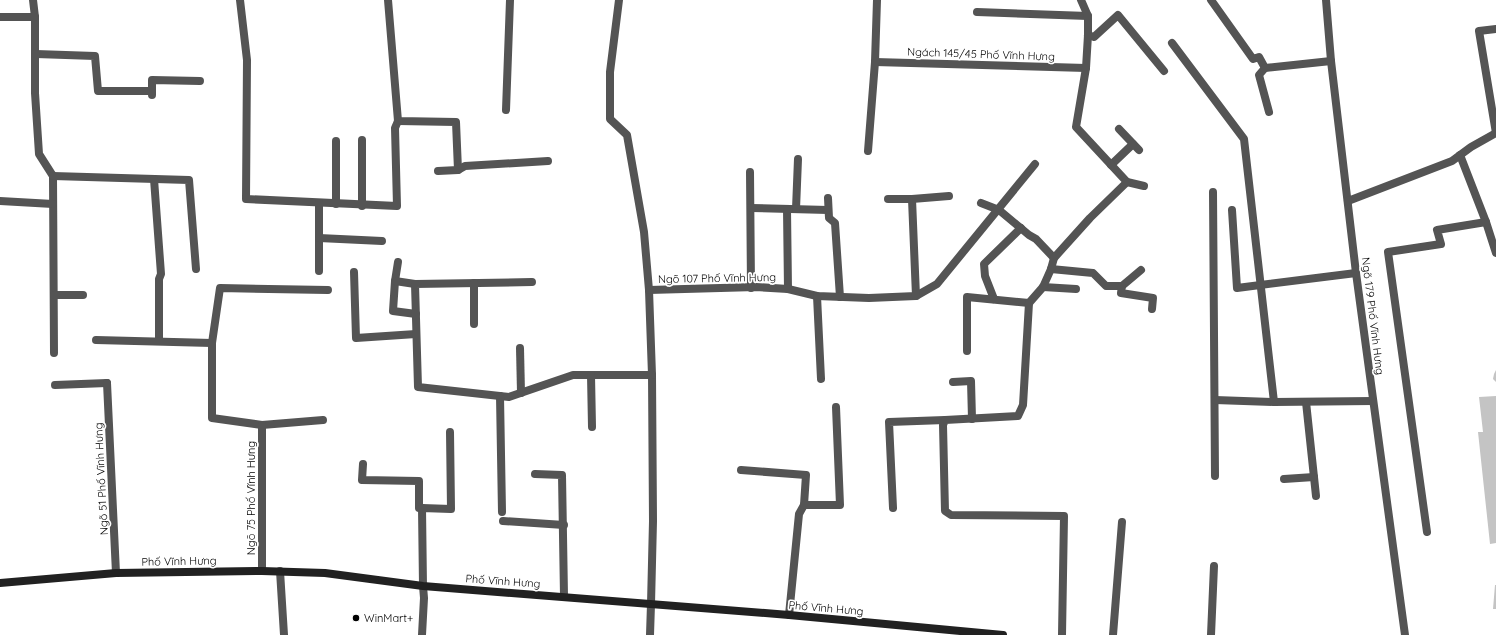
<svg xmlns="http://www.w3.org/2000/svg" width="1496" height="635" font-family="Quicksand,sans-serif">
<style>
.building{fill:#c4c4c4}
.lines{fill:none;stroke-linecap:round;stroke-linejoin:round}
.lane{stroke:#545454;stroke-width:8}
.street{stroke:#545454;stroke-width:8}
.secondary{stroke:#212121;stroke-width:8}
.poi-dot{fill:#000;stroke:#fff;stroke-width:1.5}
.labels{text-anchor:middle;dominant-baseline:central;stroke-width:3.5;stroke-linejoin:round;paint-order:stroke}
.street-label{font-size:11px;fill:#000;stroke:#fff}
.poi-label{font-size:11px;fill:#000;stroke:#fff;text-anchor:start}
</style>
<rect width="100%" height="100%" fill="#fff"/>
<g class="building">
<path d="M1496,370V382L1493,379L1494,374Z"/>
<path d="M1496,396V543L1490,544L1478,432H1483L1479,397Z"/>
<path d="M1495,585H1496V609H1493Z"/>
</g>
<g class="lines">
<g class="lane">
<path d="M33,0L35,17V93L39,154L53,176L54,353"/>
<path d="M240,0L247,60L246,199L397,206L395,128L398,121"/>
<path d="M388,0L398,121L456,122L458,170"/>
<path d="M619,0L610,72V119L627,135L644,232L649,290L652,375L653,521L651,604"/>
<path d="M1211,0L1253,59L1259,57L1265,68L1331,61"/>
<path d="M977,12L1088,16"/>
<path d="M0,17H35"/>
<path d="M1088,35L1094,37L1118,15L1164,71"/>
<path d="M1172,43L1244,139L1274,402"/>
<path d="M36,54L95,56L98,91H152"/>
<path d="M875,62L1086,68"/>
<path d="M1265,68L1259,75L1269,112"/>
<path d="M152,95V80L200,81"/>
<path d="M506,110L510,0"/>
<path d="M1119,129L1139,150"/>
<path d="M1496,133L1479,31L1496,29"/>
<path d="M362,140V206"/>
<path d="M336,141V204"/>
<path d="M868,151L875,62L877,0"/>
<path d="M1460,155L1486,222L1496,253"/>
<path d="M1111,165L1133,144"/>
<path d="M438,171L458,170L465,166L548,161"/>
<path d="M750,172L751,288"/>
<path d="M53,176L189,180L196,269"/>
<path d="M154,179L161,274L159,279V341"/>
<path d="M1127,182L1144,186"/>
<path d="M1213,192L1215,476"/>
<path d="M828,198L829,218L835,223L840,297"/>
<path d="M888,199H912"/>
<path d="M0,201L53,204"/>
<path d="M319,203V271"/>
<path d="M981,203L999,210L1029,235L1036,239L1054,258"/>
<path d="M751,208L828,210"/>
<path d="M787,209L788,289"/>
<path d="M796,209L798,159"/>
<path d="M1232,210L1237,288L1356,273"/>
<path d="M319,238L382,241"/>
<path d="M398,262L395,281L393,311L416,314"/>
<path d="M1051,269L1093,273L1106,286H1122L1141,270"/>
<path d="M354,272L356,338L416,334"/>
<path d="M395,281L415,284"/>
<path d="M532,282L415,284L418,387L509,397L573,375H652"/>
<path d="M1122,286L1121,293L1153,298L1152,309"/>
<path d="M1043,287L1076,289"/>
<path d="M649,290L756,287L788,289L817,296L869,298L916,296L937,284L1035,164"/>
<path d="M54,295H83"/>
<path d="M817,296L821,379"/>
<path d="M916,296L912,199L949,196"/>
<path d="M994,299L985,276L984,264L1021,228"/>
<path d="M474,324V283"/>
<path d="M96,340L212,343"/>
<path d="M520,348L521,393"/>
<path d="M967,351V297L1029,303"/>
<path d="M591,375L592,427"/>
<path d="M953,382L971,381L972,419"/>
<path d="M55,385L107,383"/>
<path d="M500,396L502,512"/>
<path d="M1215,400L1274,402L1373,401"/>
<path d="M1306,402L1316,496"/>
<path d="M323,420L262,425L212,418V343L220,288L328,290"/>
<path d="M363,464L362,480L419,481V508H422"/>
<path d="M741,470L806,475L804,505L799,514L789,615"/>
<path d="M535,474L562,475L564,596"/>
<path d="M1284,479L1314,477"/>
<path d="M804,505H840L836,407"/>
<path d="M893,508L889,422L945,420"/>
<path d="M503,521L564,525"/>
<path d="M1427,532L1388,252L1441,244L1437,230L1486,222"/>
<path d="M280,571L284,635"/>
<path d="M422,635L424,598L423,586L422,508L451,509L450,432"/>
<path d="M1062,635L1064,516L951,515L945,511L943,425L945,420L1018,416L1023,405L1029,303L1043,287L1051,269L1054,258L1090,218L1127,182L1076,127L1086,68L1088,35V16L1081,0"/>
<path d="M1113,635L1122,522"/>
<path d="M1211,635L1214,566"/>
</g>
<g class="street">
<path d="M1326,0L1331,61L1356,273L1405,635"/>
<path d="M1348,201L1452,161L1471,147L1496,133"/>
<path d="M107,383L116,573"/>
<path d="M262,571V425"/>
<path d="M650,635L651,604"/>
</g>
<path class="secondary" d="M0,583L116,573L262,571L325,573L423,586L789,615L1003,635"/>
</g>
<circle class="poi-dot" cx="356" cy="618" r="4"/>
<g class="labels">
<g class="street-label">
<text transform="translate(981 54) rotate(2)">Ngách 145/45 Phố Vĩnh Hưng</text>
<text transform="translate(717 278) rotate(-1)">Ngõ 107 Phố Vĩnh Hưng</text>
<text transform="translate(1373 316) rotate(83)">Ngõ 179 Phố Vĩnh Hưng</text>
<text transform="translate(101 479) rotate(-93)">Ngõ 51 Phố Vĩnh Hưng</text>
<text transform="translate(251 498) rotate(-90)">Ngõ 75 Phố Vĩnh Hưng</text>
<text transform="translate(179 561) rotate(-1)">Phố Vĩnh Hưng</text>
<text transform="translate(503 581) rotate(4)">Phố Vĩnh Hưng</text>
<text transform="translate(826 608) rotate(5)">Phố Vĩnh Hưng</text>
</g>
<g class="poi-label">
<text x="364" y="618">WinMart+</text>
</g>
</g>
</svg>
